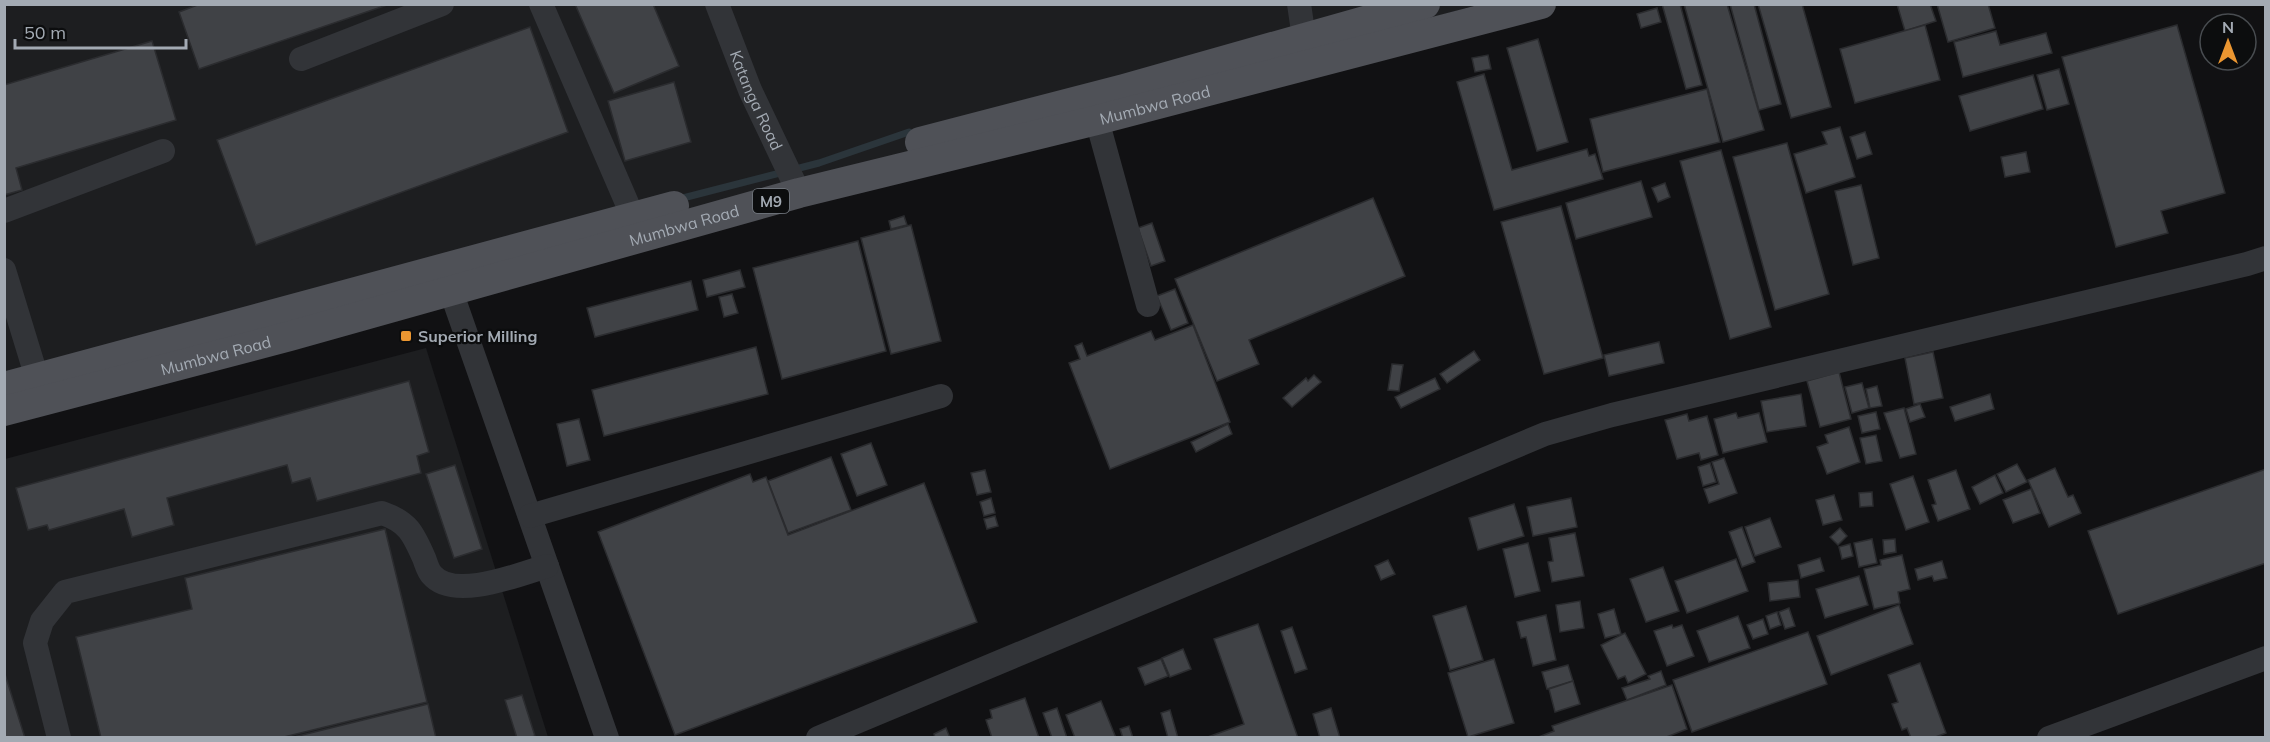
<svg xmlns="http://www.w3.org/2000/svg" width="2270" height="742" font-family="Mulish,sans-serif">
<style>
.built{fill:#1d1e20}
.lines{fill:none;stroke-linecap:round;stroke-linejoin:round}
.stream{stroke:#2b353b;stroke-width:7}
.building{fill:#404246;stroke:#2b2c2f;stroke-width:1.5}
.minor{stroke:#323438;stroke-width:24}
.major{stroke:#4f5157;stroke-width:30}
.poi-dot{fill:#eb9631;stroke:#0c0d0e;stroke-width:2}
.labels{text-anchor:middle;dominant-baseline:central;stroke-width:4.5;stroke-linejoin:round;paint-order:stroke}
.shield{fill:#0c0d0e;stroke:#767b82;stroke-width:1.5}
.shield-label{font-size:15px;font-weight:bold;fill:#a3aab3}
.street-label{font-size:16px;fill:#a3aab3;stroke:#0c0d0e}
.poi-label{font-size:16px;font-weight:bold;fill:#a3aab3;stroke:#0c0d0e;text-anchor:start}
</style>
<rect width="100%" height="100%" fill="#111113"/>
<g class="built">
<path d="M4,5H1477L803,193L5,380Z"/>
<path d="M426,348L548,737L5,738V459Z"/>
</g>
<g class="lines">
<path class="stream" d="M679,199L819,163L909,132"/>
</g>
<g class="building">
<path d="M200,4H390L199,69L179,12Z"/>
<path d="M575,4H653L679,66L614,93Z"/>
<path d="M1662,4H1680L1702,85L1686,89Z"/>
<path d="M1684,4H1727L1764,130L1723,142Z"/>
<path d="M1730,4H1754L1781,104L1759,110Z"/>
<path d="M1758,4H1802L1831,107L1791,118Z"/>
<path d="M1897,4H1930L1936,21L1905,31Z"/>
<path d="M1937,4H1988L1995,28L1948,42Z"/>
<path d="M1657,8L1661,22L1641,28L1637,14Z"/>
<path d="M1925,25L1940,80L1855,103L1840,49Z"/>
<path d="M2177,25L2225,193L2161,211L2168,233L2116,247L2062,57Z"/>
<path d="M530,27L568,132L256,245L217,140Z"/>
<path d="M1996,31L2000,45L2046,33L2052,53L1963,77L1954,42Z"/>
<path d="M1538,39L1568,142L1537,151L1507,48Z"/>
<path d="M152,41L176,120L16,168L22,190L4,195V85Z"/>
<path d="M1488,55L1491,69L1475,72L1472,58Z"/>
<path d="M2059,69L2069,104L2047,110L2037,75Z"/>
<path d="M1484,74L1512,170L1587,149L1589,156L1595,154L1603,179L1494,210L1457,82Z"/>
<path d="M2033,75L2043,109L1970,131L1959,96Z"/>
<path d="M674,82L691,142L625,161L608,101Z"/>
<path d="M1707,89L1720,142L1603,172L1590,119Z"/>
<path d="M1840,127L1855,177L1806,193L1794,154L1827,144L1822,132Z"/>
<path d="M1865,132L1872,154L1857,159L1850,137Z"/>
<path d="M1787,143L1829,294L1775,310L1733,157Z"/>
<path d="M1721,150L1771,327L1730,339L1680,161Z"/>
<path d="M2026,152L2030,172L2005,177L2001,157Z"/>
<path d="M1641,181L1652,217L1576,239L1566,203Z"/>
<path d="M1665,183L1670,197L1658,202L1652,188Z"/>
<path d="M1861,185L1879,258L1853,265L1835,191Z"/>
<path d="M1373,198L1405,276L1249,340L1259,364L1217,381L1175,279Z"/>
<path d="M1561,206L1603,358L1544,374L1501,222Z"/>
<path d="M904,216L907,225L891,229L889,221Z"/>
<path d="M1152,223L1165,261L1151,266L1138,228Z"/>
<path d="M911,225L941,341L891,354L861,238Z"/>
<path d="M858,241L886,351L782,379L753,268Z"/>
<path d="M740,270L745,287L707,297L703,280Z"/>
<path d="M691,281L698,310L595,337L587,308Z"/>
<path d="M1175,289L1188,323L1171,330L1157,296Z"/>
<path d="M732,294L738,313L724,317L719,297Z"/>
<path d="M1193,325L1230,422L1110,469L1069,363L1080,359L1075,346L1082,343L1087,356L1151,331L1155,340Z"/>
<path d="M1659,342L1664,363L1609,376L1604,355Z"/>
<path d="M756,347L768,394L604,436L592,390Z"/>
<path d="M1474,351L1480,360L1447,383L1440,374Z"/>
<path d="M1933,352L1943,398L1914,404L1905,358Z"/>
<path d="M1392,364L1403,365L1399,391L1388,390Z"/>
<path d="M1839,372L1851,419L1820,427L1807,381Z"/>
<path d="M1314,375L1321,382L1292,407L1283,398L1306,378L1308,381Z"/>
<path d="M1435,378L1440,389L1401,408L1395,397Z"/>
<path d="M409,381L429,452L417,456L421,473L317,501L310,478L292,483L287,465L167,498L174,525L132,537L124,509L49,530L47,525L28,530L16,488Z"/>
<path d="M1862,383L1869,408L1852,413L1845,387Z"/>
<path d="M1877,386L1882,406L1870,408L1866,389Z"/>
<path d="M1801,394L1806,426L1767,432L1761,401Z"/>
<path d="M1990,394L1994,409L1955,421L1950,407Z"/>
<path d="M1920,404L1925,417L1910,422L1906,409Z"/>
<path d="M1904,408L1916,454L1900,458L1884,413Z"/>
<path d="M1876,412L1880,429L1862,433L1858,416Z"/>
<path d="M1736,413L1738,418L1759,413L1767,442L1723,453L1714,419Z"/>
<path d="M1687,414L1689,421L1707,416L1718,455L1701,460L1699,453L1677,459L1665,420Z"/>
<path d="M579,419L590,460L567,466L557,424Z"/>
<path d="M1228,424L1232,434L1196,452L1191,442Z"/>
<path d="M1849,427L1860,462L1827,474L1817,447L1828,443L1825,435Z"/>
<path d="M1876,435L1882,461L1866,464L1860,438Z"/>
<path d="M871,443L887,485L857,496L841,454Z"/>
<path d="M831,457L851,510L788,533L768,481Z"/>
<path d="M1724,458L1737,493L1709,503L1704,489L1719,484L1712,462Z"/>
<path d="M1710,463L1716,482L1703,486L1698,467Z"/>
<path d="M2017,464L2027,482L2006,492L1997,474Z"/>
<path d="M455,465L482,549L454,558L426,474Z"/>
<path d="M2055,468L2068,497L2073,495L2081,513L2049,527L2028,480Z"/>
<path d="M2266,469V563L2118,614L2088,531Z"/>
<path d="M985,470L991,492L977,495L971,473Z"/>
<path d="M1956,470L1970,509L1938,521L1932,505L1936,504L1928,480Z"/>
<path d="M750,474L753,482L766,477L788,535L924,483L977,622L675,735L598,532Z"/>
<path d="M1995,475L2003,493L1980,504L1972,487Z"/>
<path d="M1913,476L1929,522L1906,530L1890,484Z"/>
<path d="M2031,489L2040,513L2013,523L2003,500Z"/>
<path d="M1872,492L1873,506L1860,507L1859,493Z"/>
<path d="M1834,495L1842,520L1823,525L1816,500Z"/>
<path d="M991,498L995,513L984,516L980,502Z"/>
<path d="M1571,498L1577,527L1533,536L1527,507Z"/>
<path d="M1514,504L1524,536L1478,550L1469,518Z"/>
<path d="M995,516L998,526L987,529L984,519Z"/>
<path d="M1770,518L1781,547L1755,556L1745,527Z"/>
<path d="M1742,527L1755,562L1742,567L1729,532Z"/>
<path d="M1840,528L1847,536L1838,545L1830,537Z"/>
<path d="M385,529L427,702L280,738H101L76,637L192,609L185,578Z"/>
<path d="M1575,533L1584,576L1552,582L1548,562L1553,561L1549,538Z"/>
<path d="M1872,539L1877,563L1859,567L1854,543Z"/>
<path d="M1895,539L1896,552L1884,554L1883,540Z"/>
<path d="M1528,543L1540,591L1515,597L1503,549Z"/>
<path d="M1850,544L1853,556L1842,559L1839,547Z"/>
<path d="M1902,555L1910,589L1898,592L1900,603L1874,609L1864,569L1881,565L1880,560Z"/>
<path d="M1820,558L1824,571L1801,578L1798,565Z"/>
<path d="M1736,559L1748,591L1687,613L1675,581Z"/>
<path d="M1388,560L1395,574L1381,580L1375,566Z"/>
<path d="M1942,561L1947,578L1934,581L1932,576L1918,580L1915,569Z"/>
<path d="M1663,567L1679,611L1646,622L1630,579Z"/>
<path d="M1859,576L1868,605L1825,618L1816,589Z"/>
<path d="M1798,580L1800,597L1770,601L1768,583Z"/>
<path d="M1580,601L1584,628L1560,632L1556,605Z"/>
<path d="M1899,605L1913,644L1831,675L1817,636Z"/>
<path d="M1466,606L1483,660L1450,670L1433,616Z"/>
<path d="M1789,608L1795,626L1785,629L1779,612Z"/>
<path d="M1614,609L1621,634L1605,638L1598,614Z"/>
<path d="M1777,612L1781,625L1770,629L1766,616Z"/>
<path d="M1546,615L1556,660L1533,666L1526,637L1521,638L1517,622Z"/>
<path d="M1738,616L1750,648L1709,662L1697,631Z"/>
<path d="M1763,619L1768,634L1753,639L1747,625Z"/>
<path d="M1258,624L1298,738H1205L1244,724L1214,639Z"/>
<path d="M1672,625L1673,628L1682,625L1694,656L1667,666L1654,631Z"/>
<path d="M1292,627L1307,669L1295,673L1281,631Z"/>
<path d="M1808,632L1827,684L1692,732L1673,680Z"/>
<path d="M1625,633L1646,674L1628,683L1625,676L1618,679L1601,645Z"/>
<path d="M1183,649L1191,669L1170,677L1162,658Z"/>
<path d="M1161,659L1168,676L1145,685L1138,668Z"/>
<path d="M1494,659L1514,723L1468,737L1448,673Z"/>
<path d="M1920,663L1946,733L1933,738H1911L1907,728L1902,730L1892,704L1898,702L1888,675Z"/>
<path d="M1568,665L1573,681L1547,689L1542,672Z"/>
<path d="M4,671L25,738H4Z"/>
<path d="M1661,671L1666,685L1627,700L1622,688L1650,679L1648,676Z"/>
<path d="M1573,681L1580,704L1555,712L1549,689Z"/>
<path d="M1672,685L1687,729L1664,738H1536L1554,731L1552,726Z"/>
<path d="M522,695L535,736L528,738H517L505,700Z"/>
<path d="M1025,698L1039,738H992L986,720L992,718L990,710Z"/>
<path d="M1101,701L1116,738H1075L1066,715Z"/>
<path d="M428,704L436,738H290Z"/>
<path d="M1057,708L1067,738H1052L1043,713Z"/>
<path d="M1331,708L1340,738H1320L1313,714Z"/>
<path d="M1170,710L1178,738H1168L1161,713Z"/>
<path d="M1129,726L1133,738H1123L1120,729Z"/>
<path d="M946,728L950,738H935L934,734Z"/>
</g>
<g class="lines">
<g class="minor">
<path d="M541,4L633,217"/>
<path id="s1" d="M717,4L750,90L799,193"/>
<path d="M1299,4L1304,38"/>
<path d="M301,59L442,4"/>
<path d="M1097,120L1148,305"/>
<path d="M4,211L163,151"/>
<path d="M4,270L37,378"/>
<path d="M445,274L607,738"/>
<path d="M530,516L941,396"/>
<path d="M59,738L35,643L42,621L65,592L382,513C408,522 413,533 424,558C426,563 428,571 432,575C454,601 520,574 547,566"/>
<path d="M818,738L1545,434L1612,415L2247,264L2266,258"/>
<path d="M2049,738L2266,658"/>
</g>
<g class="major">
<path d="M920,142L1124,89L1425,4"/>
<path d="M4,387L674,206"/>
<path id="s2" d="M4,411L290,336L799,193L1097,120L1541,4"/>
</g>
</g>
<rect class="poi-dot" x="400" y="330" width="12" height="12" rx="3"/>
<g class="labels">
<rect class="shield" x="753" y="189" width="36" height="24" rx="4.5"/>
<g class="shield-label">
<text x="771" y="201">M9</text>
</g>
<g class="street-label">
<text stroke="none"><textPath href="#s1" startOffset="104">Katanga Road</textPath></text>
<text stroke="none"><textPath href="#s2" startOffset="1191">Mumbwa Road</textPath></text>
<text stroke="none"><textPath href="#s2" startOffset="705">Mumbwa Road</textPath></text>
<text stroke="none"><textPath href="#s2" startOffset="219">Mumbwa Road</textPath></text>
</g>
<g class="poi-label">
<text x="418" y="336">Superior Milling</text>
</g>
</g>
<rect width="2270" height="742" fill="none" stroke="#a3aab3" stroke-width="12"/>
<g transform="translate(2228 42)"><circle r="28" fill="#0c0d0e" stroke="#484c50" stroke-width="1.5"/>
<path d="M0-4.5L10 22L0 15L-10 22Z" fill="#eb9631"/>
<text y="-9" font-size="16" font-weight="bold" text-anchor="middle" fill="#a3aab3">N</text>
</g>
<path d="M15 39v9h171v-9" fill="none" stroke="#a3aab3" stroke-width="3"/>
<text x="24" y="39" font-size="18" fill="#a3aab3" stroke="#0c0d0e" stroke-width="4.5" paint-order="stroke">50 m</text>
</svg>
